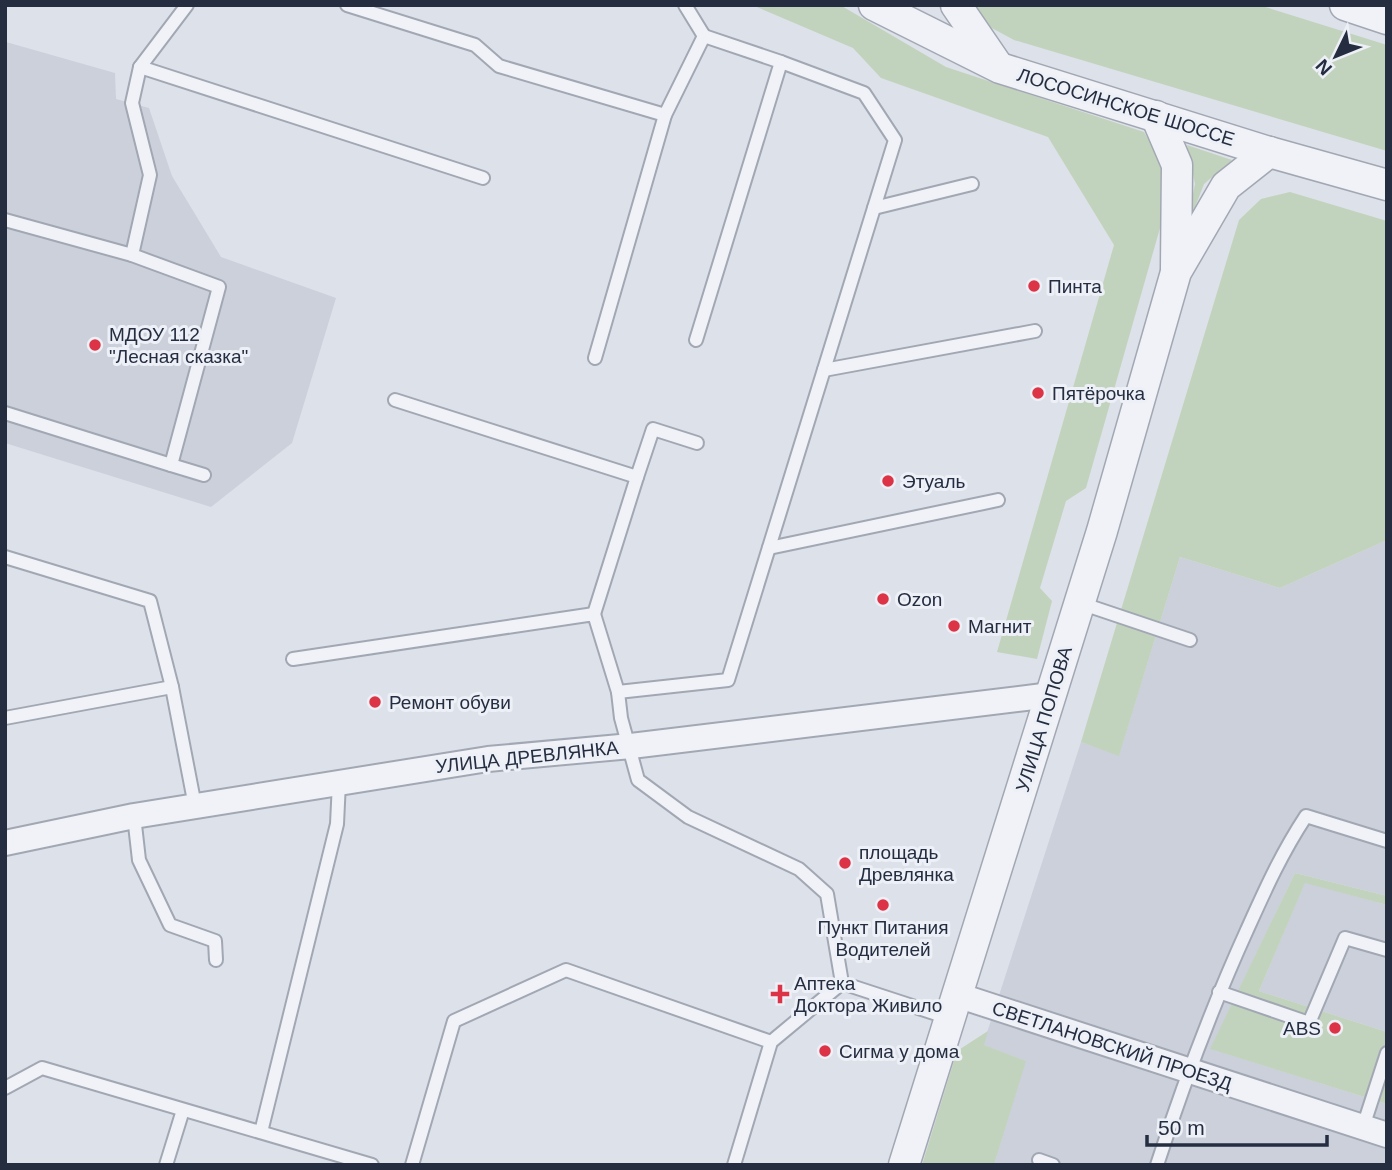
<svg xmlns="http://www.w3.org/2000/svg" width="1392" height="1170" font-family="Arial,sans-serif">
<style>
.built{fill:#cbd0db}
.green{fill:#c2d3bd}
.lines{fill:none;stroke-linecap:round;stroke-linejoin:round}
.service-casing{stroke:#a2a8b3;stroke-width:16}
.minor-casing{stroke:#a2a8b3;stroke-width:28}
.tertiary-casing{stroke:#a2a8b3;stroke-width:33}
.service{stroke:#f0f2f7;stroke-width:12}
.minor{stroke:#f0f2f7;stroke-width:24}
.tertiary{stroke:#f0f2f7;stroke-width:30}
.poi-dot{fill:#dc3446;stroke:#edf0f6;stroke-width:2.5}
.labels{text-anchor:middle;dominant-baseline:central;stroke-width:6;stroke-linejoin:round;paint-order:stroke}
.street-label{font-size:19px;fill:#252e41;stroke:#edf0f6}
.poi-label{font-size:19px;fill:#252e41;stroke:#edf0f6;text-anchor:start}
</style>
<rect width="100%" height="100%" fill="#dde1e9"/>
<g class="built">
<path d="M6,42L115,73L116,99L149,108L172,176L221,257L336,298L292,443L211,507L5,443Z"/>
<path d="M1387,540V896L1295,873L1211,1049L1387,1104V1165H994L1025,1061L983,1045L1081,742L1119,755L1180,557L1280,588Z"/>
<path d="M1305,882L1387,905V1032L1259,991Z"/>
</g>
<g class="green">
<path d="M752,5H840L946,67L1144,132L1165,167L1162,221L1086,488L1066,501L1040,588L1052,601L1037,659L997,652L1114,245L1048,137L881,78L853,48Z"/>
<path d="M974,5H1259L1387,45V151L1014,40L988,26Z"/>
<path d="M1187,145L1232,160L1204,184L1185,233L1195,184Z"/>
<path d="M1290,192L1387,221V540L1280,588L1180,557L1119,756L1081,742L1239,220L1261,199Z"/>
<path d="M1295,873L1387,896V905L1305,883L1259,991L1387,1032V1104L1210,1049Z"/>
<path d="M988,1031L984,1045L1026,1061L994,1165H922L957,1051Z"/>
</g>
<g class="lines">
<g class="service-casing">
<g id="service">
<path d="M187,5L140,67L132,103L150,175L132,255L219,287L171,465L204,475"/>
<path d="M347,5L475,45L499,66L665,115"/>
<path d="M140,67L483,178"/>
<path d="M874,208L972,184"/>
<path d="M5,220L132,255"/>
<path d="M696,340L781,62L704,36"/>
<path d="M595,358L665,115L704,36L685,5"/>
<path d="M824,370L1035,331"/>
<path d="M395,400L637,477L594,614"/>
<path d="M5,413L171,465"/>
<path d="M637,477L653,429L697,443"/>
<path d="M769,548L998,500"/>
<path d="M5,557L150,601L172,687L195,806"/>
<path d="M1080,603L1190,640"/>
<path d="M293,659L594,614L618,692L621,718L638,780L688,817L799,869L827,894L842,983"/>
<path d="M618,692L728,680L895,140L864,93L781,62"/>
<path d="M5,718L172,687"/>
<path d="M134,816L139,860L170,925L215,941L216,960"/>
<path d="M842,983L949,1018"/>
<path d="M1219,992L1309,1023L1345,938L1387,950"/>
<path d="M5,1088L42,1068L372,1165"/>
<path d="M1363,1127L1387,1053"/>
<path d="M261,1132L337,824L339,782"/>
<path d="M1039,1160L1053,1165"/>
<path d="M166,1165L183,1110"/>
<path d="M412,1165L454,1021L566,970L771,1042"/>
<path d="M734,1165L771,1042L842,983"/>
<path d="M1157,1165C1183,1085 1212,1007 1247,930C1265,890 1281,854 1306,816L1387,841"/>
</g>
</g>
<g class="minor-casing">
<g id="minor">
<path d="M5,843L134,816L488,759L631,746L1051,695"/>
<path d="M957,995L1387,1135"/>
</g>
</g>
<g class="tertiary-casing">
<g id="tertiary">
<path d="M874,5L1000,68L1269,152L1387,185"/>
<path d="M956,5L997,65"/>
<path d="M1345,5L1387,19"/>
<path d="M1156,116L1177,165L1176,268"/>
<path d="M904,1165L1102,531L1176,272L1226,186L1269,152"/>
</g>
</g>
<use href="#service" class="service"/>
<use href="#minor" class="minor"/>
<use href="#tertiary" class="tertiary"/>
</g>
<g class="poi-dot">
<circle cx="1034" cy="286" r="7"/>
<circle cx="95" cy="345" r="7"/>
<circle cx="1038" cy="393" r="7"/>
<circle cx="888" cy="481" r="7"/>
<circle cx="883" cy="599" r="7"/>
<circle cx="954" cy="626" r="7"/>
<circle cx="375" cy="702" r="7"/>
<circle cx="845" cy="863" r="7"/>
<circle cx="883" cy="905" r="7"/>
<path d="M776.5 983.5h7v7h7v7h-7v7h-7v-7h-7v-7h7z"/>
<circle cx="1335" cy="1028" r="7"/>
<circle cx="825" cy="1051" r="7"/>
</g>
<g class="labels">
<g class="street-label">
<text transform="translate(1126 107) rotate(17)">ЛОСОСИНСКОЕ ШОССЕ</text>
<text transform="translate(1044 719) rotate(-73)">УЛИЦА ПОПОВА</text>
<text transform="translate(527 757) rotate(-6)">УЛИЦА ДРЕВЛЯНКА</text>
<text transform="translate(1112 1046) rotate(18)">СВЕТЛАНОВСКИЙ ПРОЕЗД</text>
</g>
<g class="poi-label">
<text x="1048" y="286">Пинта</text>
<text x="109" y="334">МДОУ 112<tspan x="109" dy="22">"Лесная сказка"</tspan></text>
<text x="1052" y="393">Пятёрочка</text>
<text x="902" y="481">Этуаль</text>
<text x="897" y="599">Ozon</text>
<text x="968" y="626">Магнит</text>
<text x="389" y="702">Ремонт обуви</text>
<text x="859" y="852">площадь<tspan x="859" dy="22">Древлянка</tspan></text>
<text x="883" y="927" text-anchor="middle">Пункт Питания<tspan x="883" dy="22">Водителей</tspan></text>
<text x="794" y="983">Аптека<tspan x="794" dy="22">Доктора Живило</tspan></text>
<text x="1321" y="1028" text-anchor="end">ABS</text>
<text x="839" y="1051">Сигма у дома</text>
</g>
</g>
<rect width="1392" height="1170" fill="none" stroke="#252e41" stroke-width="14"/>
<g transform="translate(1336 56) rotate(227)" stroke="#edf0f6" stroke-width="5" paint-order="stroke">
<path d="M0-5L12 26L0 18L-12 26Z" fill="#252e41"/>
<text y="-10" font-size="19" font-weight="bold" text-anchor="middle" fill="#252e41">N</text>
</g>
<path d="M1147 1135v10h180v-10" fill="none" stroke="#252e41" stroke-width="3.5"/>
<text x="1158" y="1135" font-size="21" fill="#252e41" stroke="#edf0f6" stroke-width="5" paint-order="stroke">50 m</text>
</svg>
